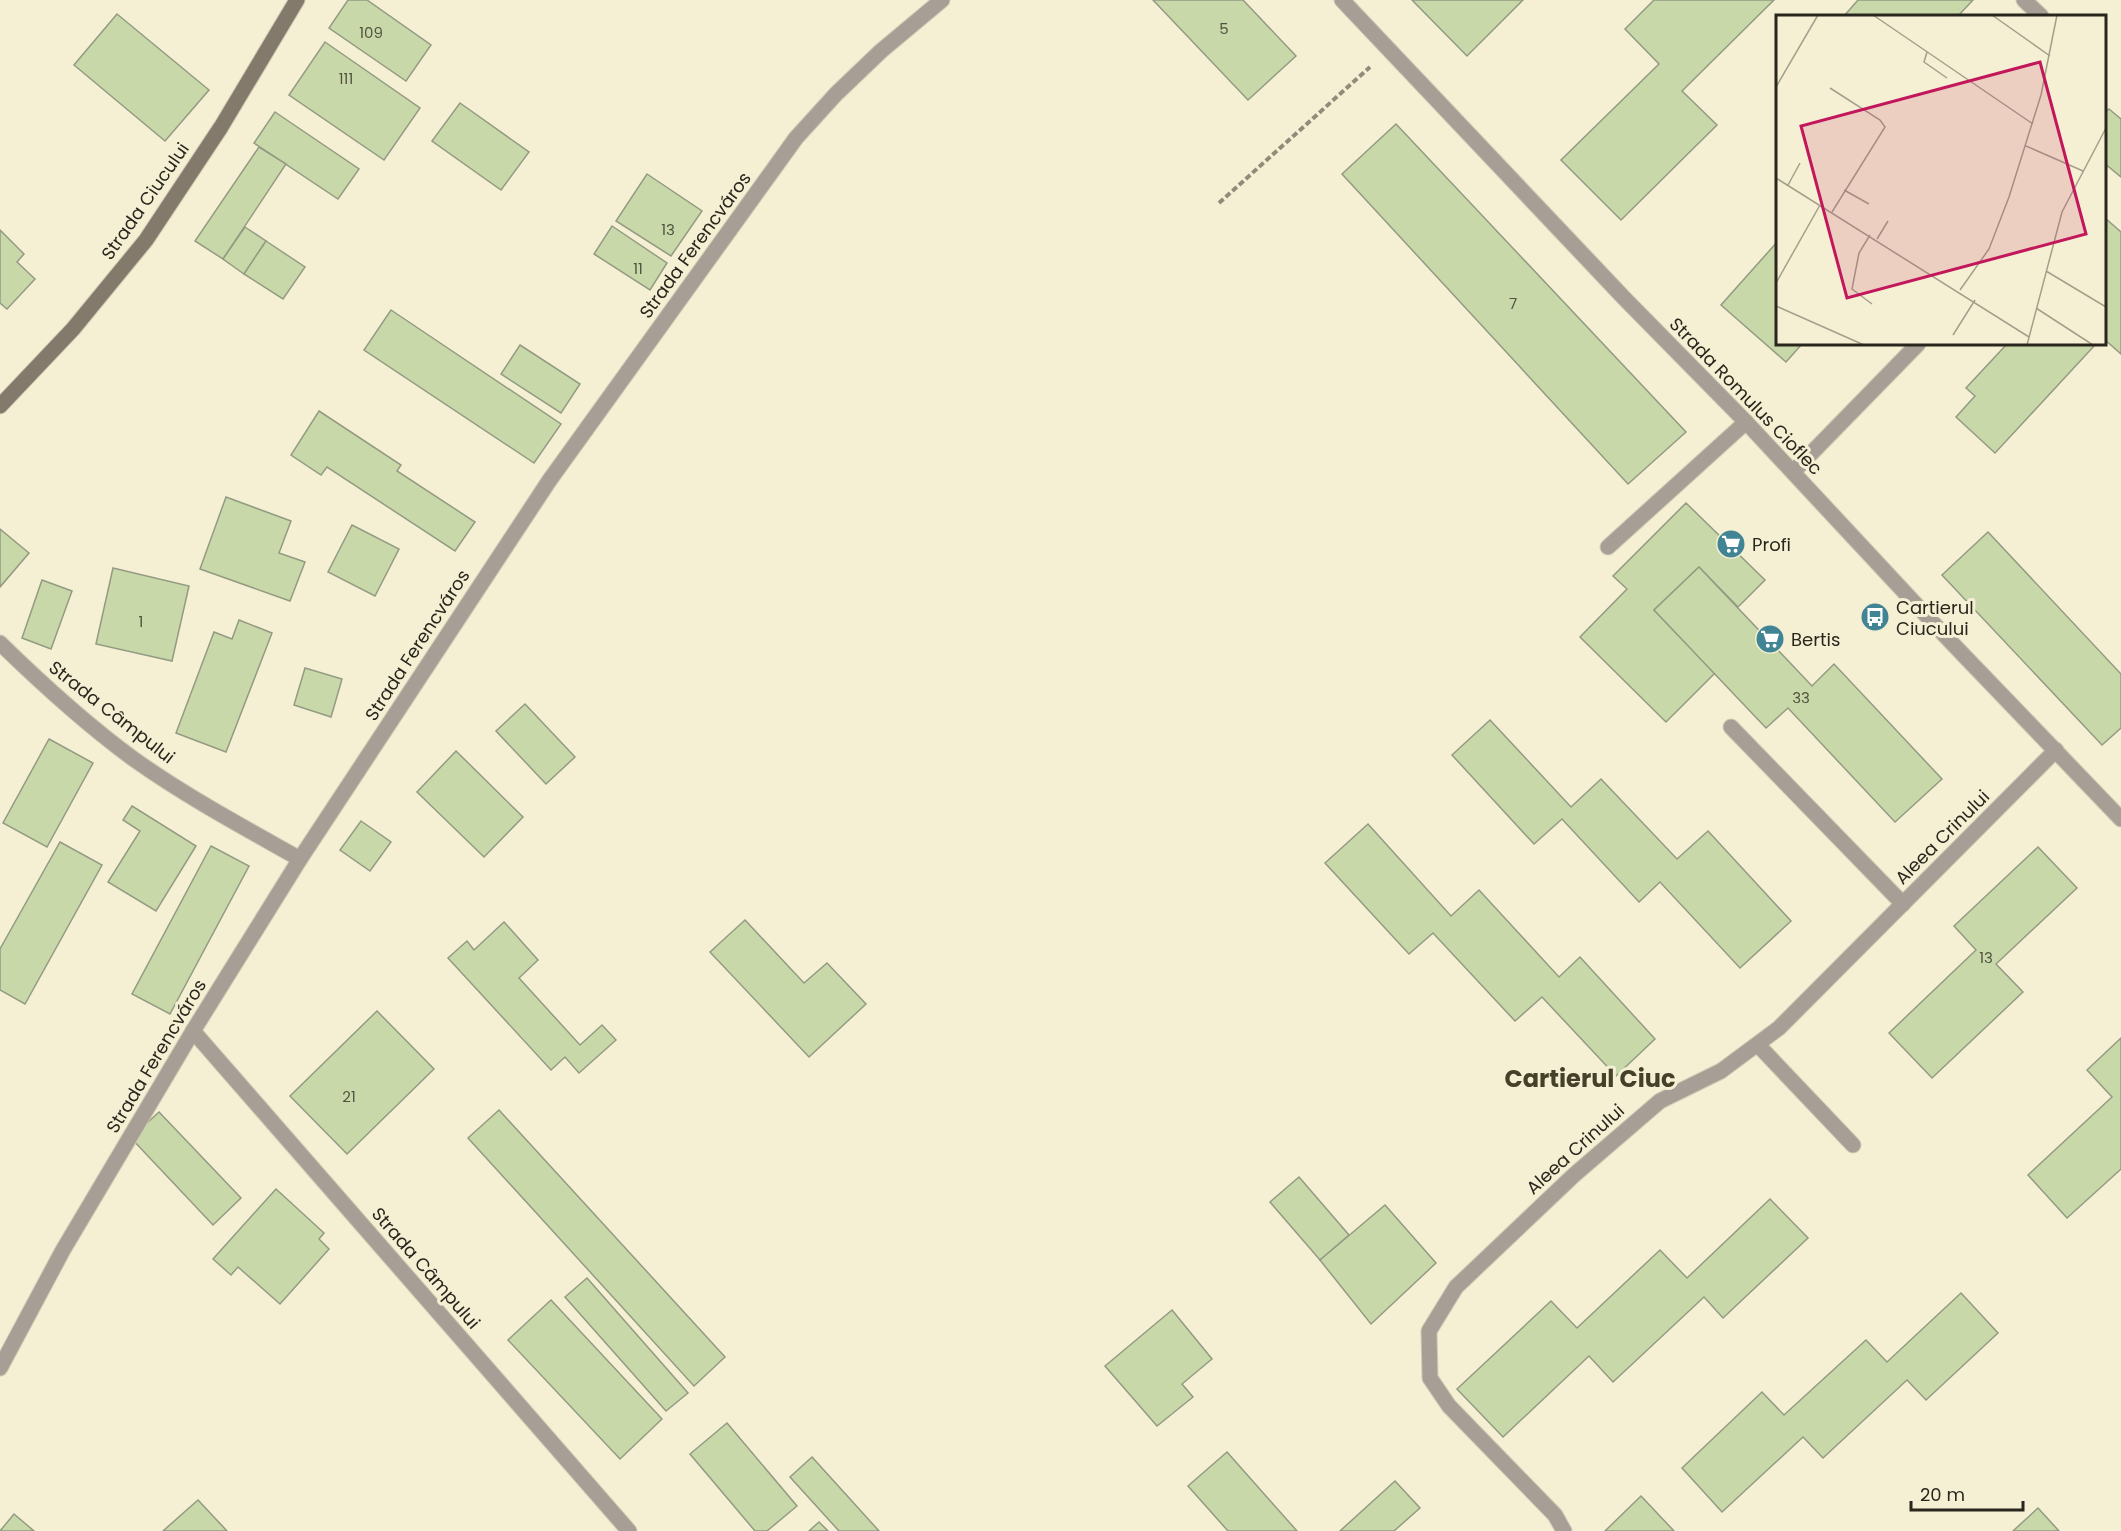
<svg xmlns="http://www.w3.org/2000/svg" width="2121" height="1531" font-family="Poppins,sans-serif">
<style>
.building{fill:#c9d8a8;stroke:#939b83;stroke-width:1.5}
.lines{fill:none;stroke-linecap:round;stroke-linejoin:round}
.service-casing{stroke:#d0cbb3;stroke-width:17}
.minor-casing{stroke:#d0cbb3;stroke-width:17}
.secondary-casing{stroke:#d0cbb3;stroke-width:17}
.path{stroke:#908c79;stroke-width:4;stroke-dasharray:6 3;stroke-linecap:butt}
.service{stroke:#a79f96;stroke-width:15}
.minor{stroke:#a79f96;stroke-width:15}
.secondary{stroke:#847a6c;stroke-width:15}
.labels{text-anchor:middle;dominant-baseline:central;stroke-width:6;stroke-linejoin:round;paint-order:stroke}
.number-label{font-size:15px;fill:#515340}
.street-label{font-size:18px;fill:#29271d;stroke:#f5efd4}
.poi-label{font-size:18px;fill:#29271d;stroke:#f5efd4;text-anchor:start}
.district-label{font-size:24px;font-weight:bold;fill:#444029;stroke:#f5efd4}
.inset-road{fill:none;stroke:#a39f8b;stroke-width:1.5}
.view{fill:#c2185b;fill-opacity:0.15;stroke:#c2185b;stroke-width:3}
.inset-edge{fill:none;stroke:#29271d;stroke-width:3}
</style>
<rect width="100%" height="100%" fill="#f5efd4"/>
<g class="building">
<path d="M348,0H367L431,45L406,81L329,28Z"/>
<path d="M1153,0H1243L1296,56L1248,100Z"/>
<path d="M1412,0H1523L1467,56Z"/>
<path d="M1654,0H1774L1682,91L1717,125L1621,220L1561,160L1659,64L1625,29Z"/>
<path d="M1858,0H1973L1958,16H1844Z"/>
<path d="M117,14L209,90L165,141L74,65Z"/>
<path d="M325,42L420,108L384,160L289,95Z"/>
<path d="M460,103L529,152L501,190L432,141Z"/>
<path d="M2109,109L2121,119V177L2104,163V113Z"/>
<path d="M275,112L359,169L338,199L254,143Z"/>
<path d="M1396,124L1686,432L1628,484L1342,174Z"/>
<path d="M259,147L286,164L223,259L195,241Z"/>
<path d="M647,174L702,211L671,256L616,221Z"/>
<path d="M2105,218L2121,232V354L2104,339Z"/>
<path d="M612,226L667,263L650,290L594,254Z"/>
<path d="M245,227L266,241L244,274L223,259Z"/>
<path d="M0,230L24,254L17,262L35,279L7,309L0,303Z"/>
<path d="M266,241L305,267L283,299L244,274Z"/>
<path d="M1778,241V344H1802L1786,362L1721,305Z"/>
<path d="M391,310L561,424L534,463L364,350Z"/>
<path d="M2007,344H2093L2095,345L1995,453L1956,417L1975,396L1966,388Z"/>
<path d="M520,345L580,384L561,413L501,374Z"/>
<path d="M319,411L401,465L397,471L475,522L455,551L327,467L321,475L291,455Z"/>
<path d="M226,497L291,521L279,553L305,562L290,601L200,569Z"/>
<path d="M1686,503L1765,580L1738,607L1699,567L1654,610L1715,673L1666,722L1580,637L1627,589L1613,576Z"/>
<path d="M352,525L399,549L375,596L328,572Z"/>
<path d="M0,529L29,553L0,587Z"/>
<path d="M1988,532L2121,674V728L2102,745L1942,575Z"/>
<path d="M1699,567L1812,686L1834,664L1942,779L1895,822L1788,708L1766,728L1654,610Z"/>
<path d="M113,568L189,586L172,661L96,644Z"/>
<path d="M42,580L72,591L51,649L22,638Z"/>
<path d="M239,620L272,633L226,752L176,733L214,632L232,639Z"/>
<path d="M305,668L342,679L331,717L294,705Z"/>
<path d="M525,704L575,757L546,784L496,731Z"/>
<path d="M1490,720L1571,807L1601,779L1677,859L1708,831L1791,921L1740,968L1660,882L1639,902L1562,819L1534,844L1452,755Z"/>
<path d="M49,739L93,763L47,847L3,823Z"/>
<path d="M456,751L523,817L484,857L417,792Z"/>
<path d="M132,806L196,846L156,911L108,882L140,831L123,820Z"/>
<path d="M361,821L391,842L370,871L340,850Z"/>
<path d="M1368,824L1451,916L1479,890L1559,977L1580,957L1655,1039L1616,1076L1542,997L1515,1021L1433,933L1409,954L1325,863Z"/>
<path d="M60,842L102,865L25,1004L0,990V949Z"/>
<path d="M211,846L249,866L170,1014L132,994Z"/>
<path d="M2038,847L2077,888L1996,964L2023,992L1932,1078L1889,1033L1976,950L1954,926Z"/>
<path d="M745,920L804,983L827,963L866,1004L809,1057L710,952Z"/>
<path d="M504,922L538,960L519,978L580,1045L602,1025L616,1040L579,1073L565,1057L551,1070L448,958L467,941L474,950Z"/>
<path d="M377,1011L434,1069L347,1154L290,1096Z"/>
<path d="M2121,1038V1169L2067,1218L2028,1175L2112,1097L2087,1070Z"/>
<path d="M499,1110L725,1357L694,1386L468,1138Z"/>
<path d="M159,1112L241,1198L213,1225L131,1138Z"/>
<path d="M1299,1177L1349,1235L1320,1260L1270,1202Z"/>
<path d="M276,1189L324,1233L319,1239L329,1249L280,1304L238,1267L231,1275L213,1259Z"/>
<path d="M1770,1199L1808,1238L1723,1318L1704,1297L1613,1382L1589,1356L1503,1437L1457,1389L1551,1301L1577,1328L1660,1250L1687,1278Z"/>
<path d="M1385,1205L1436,1263L1371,1324L1320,1260Z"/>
<path d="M587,1278L688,1393L666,1411L565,1297Z"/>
<path d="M1961,1293L1998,1333L1926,1400L1907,1380L1823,1458L1803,1437L1722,1512L1682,1468L1762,1392L1784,1415L1866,1340L1887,1362Z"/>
<path d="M551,1300L662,1419L620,1459L508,1340Z"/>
<path d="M1172,1310L1212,1359L1182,1384L1193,1397L1157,1426L1105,1366Z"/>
<path d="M727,1423L797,1506L767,1531H755L690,1454Z"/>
<path d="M1227,1452L1297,1531H1228L1188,1486Z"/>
<path d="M812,1457L879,1531H839L790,1477Z"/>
<path d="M1395,1481L1420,1508L1394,1531H1340Z"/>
<path d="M1641,1496L1674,1531H1605Z"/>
<path d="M198,1500L227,1531H163Z"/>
<path d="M2038,1508L2059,1531H2013Z"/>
<path d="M14,1514L34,1531H0Z"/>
<path d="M819,1522L828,1531H809Z"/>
</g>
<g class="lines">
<g class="service-casing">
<g id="service">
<path d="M2024,0L2041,16"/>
<path d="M1793,472L1918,344"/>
<path d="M1608,547L1746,422"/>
<path d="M1731,727L1903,904"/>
<path d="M1758,1045L1853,1145"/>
<path d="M1564,1531L1555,1515L1449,1406L1430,1378L1429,1331L1456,1287L1574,1175L1660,1101L1721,1071L1779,1028L2056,750"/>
</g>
</g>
<g class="minor-casing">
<g id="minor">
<path d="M1342,0L1624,298L1746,422L1950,641L2121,819"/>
<path d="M0,643C42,684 87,725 135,760C187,797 245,828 300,859"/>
<path d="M193,1031L629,1531"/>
<path d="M0,1368L63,1250L193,1031L300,859L549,481L796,138L836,94L881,51L942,0"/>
</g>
</g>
<g class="secondary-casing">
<path id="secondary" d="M0,406L73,329L146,240L221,127L297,0"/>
</g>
<path class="path" d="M1219,203L1370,67"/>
<use href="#service" class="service"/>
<use href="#minor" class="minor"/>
<use href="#secondary" class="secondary"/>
</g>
<defs>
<g id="supermarket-disc" transform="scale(1.5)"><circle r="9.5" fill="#418494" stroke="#f5efd4"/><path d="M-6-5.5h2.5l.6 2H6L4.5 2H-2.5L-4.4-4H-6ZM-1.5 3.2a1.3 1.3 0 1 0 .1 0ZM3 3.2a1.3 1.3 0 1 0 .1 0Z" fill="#fff"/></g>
<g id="bus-disc" transform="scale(1.5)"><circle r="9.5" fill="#418494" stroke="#f5efd4"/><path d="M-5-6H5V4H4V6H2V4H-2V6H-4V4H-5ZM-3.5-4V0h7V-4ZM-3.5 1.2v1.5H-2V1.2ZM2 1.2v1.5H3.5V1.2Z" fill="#fff"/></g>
</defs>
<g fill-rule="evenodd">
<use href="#supermarket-disc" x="1731" y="544"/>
<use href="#bus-disc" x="1875" y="617"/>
<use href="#supermarket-disc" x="1770" y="639"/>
</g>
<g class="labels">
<g class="number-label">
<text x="1224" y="28">5</text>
<text x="371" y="32">109</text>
<text x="346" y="78">111</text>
<text x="668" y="229">13</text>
<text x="638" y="268">11</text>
<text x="1513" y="303">7</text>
<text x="141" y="621">1</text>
<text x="1801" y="697">33</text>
<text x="1986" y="957">13</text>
<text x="349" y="1096">21</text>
</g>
<g class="street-label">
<text transform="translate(145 201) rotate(-55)">Strada Ciucului</text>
<text transform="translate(695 245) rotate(-54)">Strada Ferencváros</text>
<text transform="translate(1746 396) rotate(46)">Strada Romulus Cioflec</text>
<text transform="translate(417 645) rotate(-57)">Strada Ferencváros</text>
<text transform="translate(112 712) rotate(38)">Strada Câmpului</text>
<text transform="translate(1942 837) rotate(-45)">Aleea Crinului</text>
<text transform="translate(156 1056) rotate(-59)">Strada Ferencváros</text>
<text transform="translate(1575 1149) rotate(-42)">Aleea Crinului</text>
<text transform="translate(426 1268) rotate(49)">Strada Câmpului</text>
</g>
<g class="poi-label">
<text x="1752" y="544">Profi</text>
<text x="1896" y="607">Cartierul<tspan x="1896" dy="21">Ciucului</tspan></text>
<text x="1791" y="639">Bertis</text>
</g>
<g class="district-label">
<text x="1590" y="1078">Cartierul Ciuc</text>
</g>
</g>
<g transform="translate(1776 15)">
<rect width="330" height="330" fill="#f5efd4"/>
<path class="inset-road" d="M97,0L257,109M216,0L274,41M151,37L148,47L171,63M0,72L42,0M54,73L104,105L109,112L56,197M250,131L307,156M0,163L253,322M12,170L24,148M68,175L93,189M94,220L83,238L76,274L96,289M101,224L112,206M270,256L330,292M0,268L44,190M184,275L213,234L233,182L265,80L281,0M0,291L88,330M260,293L317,330M177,320L199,285M251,330L286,197L330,113"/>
<path class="view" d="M264,47L310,219L71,283L25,111Z"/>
<rect width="330" height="330" class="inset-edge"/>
</g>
<path d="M1911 1501v9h112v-9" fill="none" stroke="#29271d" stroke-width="3"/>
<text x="1920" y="1501" font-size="18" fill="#29271d" stroke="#f5efd4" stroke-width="4.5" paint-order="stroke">20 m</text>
</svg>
